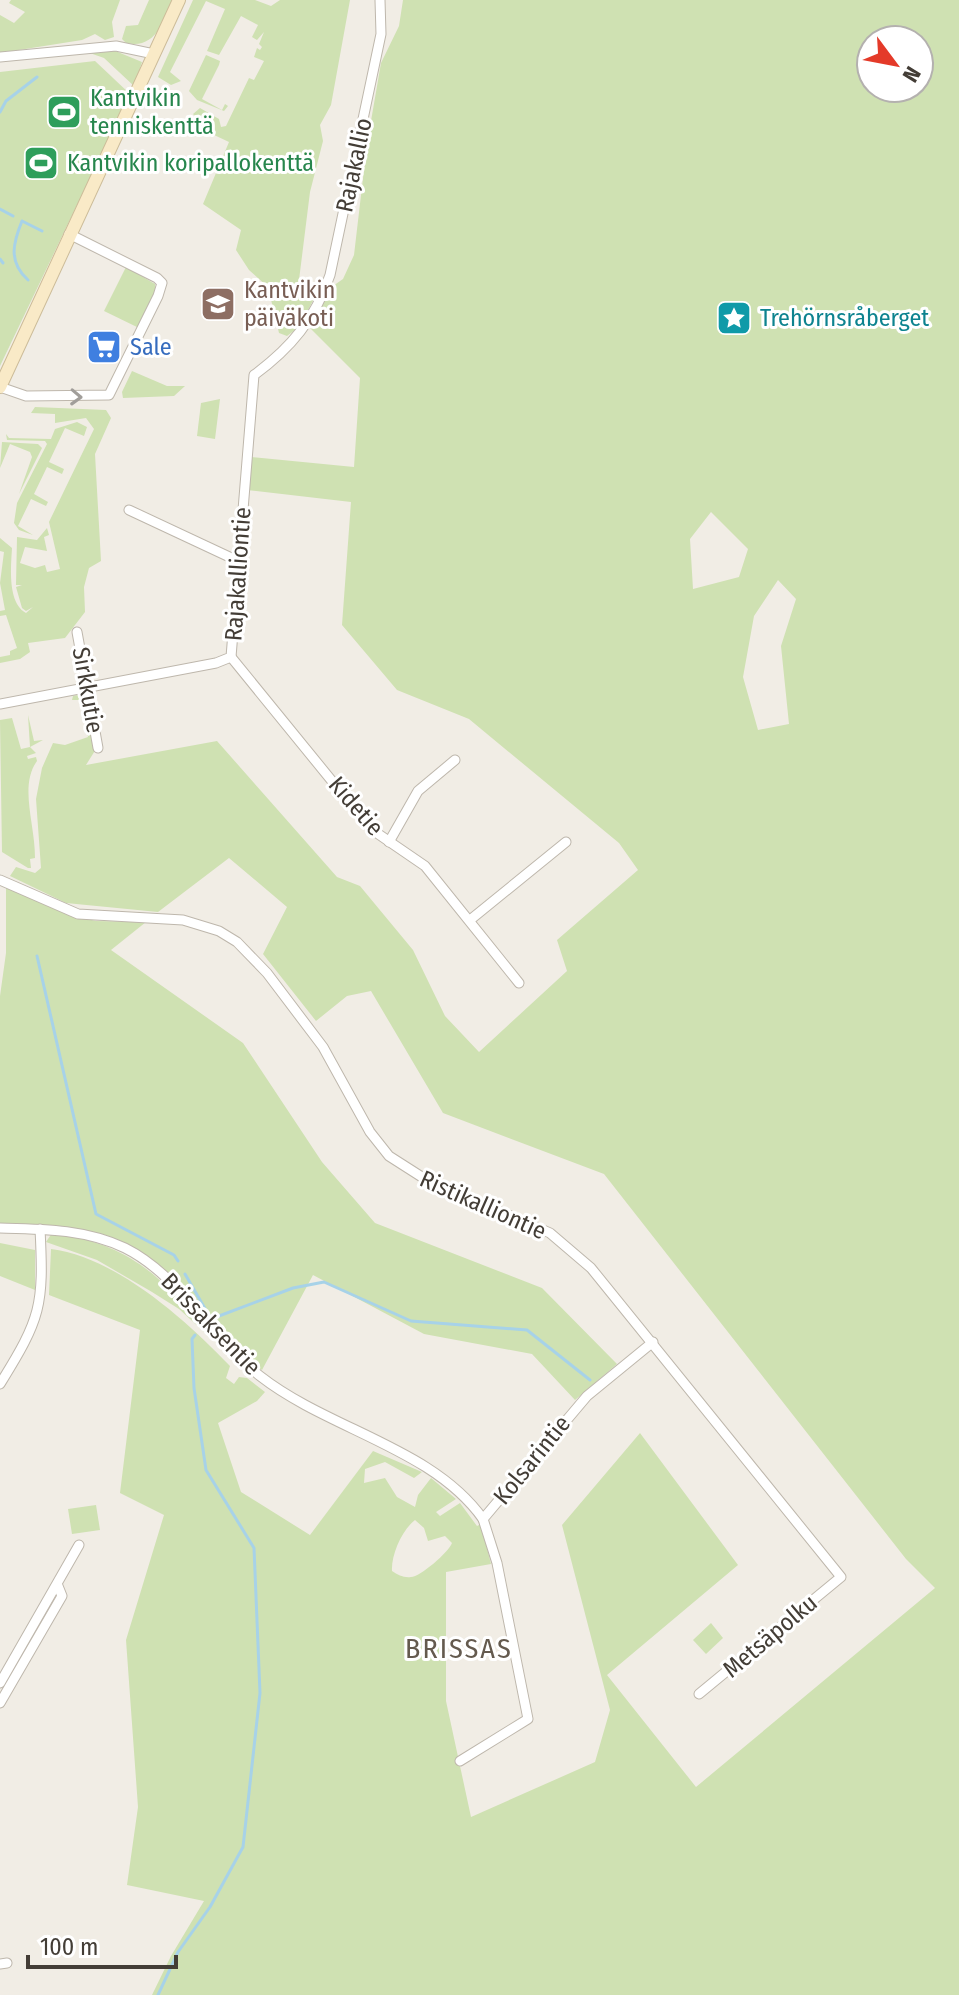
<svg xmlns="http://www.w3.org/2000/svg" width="959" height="1995" font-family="'Fira Sans Condensed',sans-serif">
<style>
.green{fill:#cfe1b2;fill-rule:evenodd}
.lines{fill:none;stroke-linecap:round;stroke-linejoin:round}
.stream{stroke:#a7d2e8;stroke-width:3}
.street-casing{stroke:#beb7ac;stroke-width:11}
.secondary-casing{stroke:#ccbc99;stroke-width:14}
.street{stroke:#fff;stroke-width:9}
.secondary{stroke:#f9eac7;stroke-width:12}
.oneway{stroke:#a19e9a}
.labels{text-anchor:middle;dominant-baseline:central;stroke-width:6;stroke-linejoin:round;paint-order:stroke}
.leisure-label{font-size:24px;fill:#27864d;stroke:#fff;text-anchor:start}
.street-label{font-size:24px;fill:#433d36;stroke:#fff}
.education-label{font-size:24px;fill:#785e54;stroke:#fff;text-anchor:start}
.culture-label{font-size:24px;fill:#0d838f;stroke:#fff;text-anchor:start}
.shop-label{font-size:24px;fill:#366cbe;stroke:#fff;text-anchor:start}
.quarter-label{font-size:28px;letter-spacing:2px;fill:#645a4e;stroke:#fff}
</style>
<rect width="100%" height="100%" fill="#f1ede5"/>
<g class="green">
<path d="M11,0H120L112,22L114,37L105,40L95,34L82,40L0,53V15L14,23L25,12L9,3Z"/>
<path d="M149,0H174C164,21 155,50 126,43L122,39L126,26L138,25Z"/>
<path d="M193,0H255L271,6L280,0H350L331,105L320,125L323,141L310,192L299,280V290L317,293L299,327L287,336L279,333L268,287L249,270L236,250L241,230L203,204L229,142L212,134L193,114L200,108L219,119L221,127L226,126L249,78L254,80L264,61L254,57L257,48L260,50L262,47L259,44L264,32L257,40L252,37L258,25L241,16L219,55L207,51L225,9L206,1L170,72L181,81L171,85L158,77Z"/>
<path d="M403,0H959V1995H152L171,1956L204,1901L127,1885L138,1807L126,1640L164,1515L120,1493L140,1330L49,1295L51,1249C116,1257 186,1320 230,1366L226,1378L234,1384L239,1377L247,1378L265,1392L257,1401L218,1423L241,1492L310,1535L373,1451L422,1472L414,1478L385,1462L365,1469L364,1483L385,1478L397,1497L415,1507L418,1495L431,1478L456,1499L436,1512L440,1516L460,1503L477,1526L481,1524L491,1564L446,1572V1701L471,1817L595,1762L610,1710L562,1525L640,1433L738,1565L607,1675L696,1787L935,1588L906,1559L604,1174L443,1113L371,991L347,996L316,1021L263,954L287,907L229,858L158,912L66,903L10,876L16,867L35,873L41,868L36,799L42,768L53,743L65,745L88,737L81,700H72L73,696L83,694L96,749L86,765L217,741L337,877L360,886L413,950L445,1016L479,1052L567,971L557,940L638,870L619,843L469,719L397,690L342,625L351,502L247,490L251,457L354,467L360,378L310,328L330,288L343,279L354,255L367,144L381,63L399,26ZM871,40H919V88H871ZM711,512L748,549L739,577L693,589L690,539ZM778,580L796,599L781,646L789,724L758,730L743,677L754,616ZM415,1520L424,1528L428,1541L445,1536L452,1543C449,1552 420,1577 411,1577C404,1578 398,1575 392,1571C391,1555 402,1530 415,1520Z"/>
<path d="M113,50L142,62L134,86L104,58L87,52Z"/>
<path d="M206,55L220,61L219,65L202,99L222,110L225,104L228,106L224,111L197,100L189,91Z"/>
<path d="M95,61L130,94L0,366V72Z"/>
<path d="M126,267L155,284V292L139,328L104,311Z"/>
<path d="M132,371L167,386H185L174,396L123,398L122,392Z"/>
<path d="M220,399L215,439L197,436L201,403Z"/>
<path d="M35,407L106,410L111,418L95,454L101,561L89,568L84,587L85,612L65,638L28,643L30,652L20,659L0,663V657L10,655V651L17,648L6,615L0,616V611L5,610L0,583L4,552L0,551V538L12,548C11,566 7,603 26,613L33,607L26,611L22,608L16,587L22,585H16L17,537L37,540L47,528L49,535L44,537L47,551L25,547L20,563L35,568L45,565L47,572L60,569L49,522L94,429L86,418L55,423V414L31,413Z"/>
<path d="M77,422L87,427L84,436L65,428L49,462L64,469L62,474L47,467L34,494L48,502L46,506L31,499L18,526L33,535L19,530L14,523L17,503L47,444L45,441L7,440L6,434L9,438L51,439L55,429Z"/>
<path d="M2,442L38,444L42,448L19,494L32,457L30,452L10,444L0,468Z"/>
<path d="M28,715L34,741L43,740L30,747L36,753L27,756L28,759L36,757L37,761C19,786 35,823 35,858L30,859L31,868H28L2,852L0,720L12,718L21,749L30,747Z"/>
<path d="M6,887L66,914L96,921L146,922L111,950L243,1043L322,1162L375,1223L542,1288L617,1364L575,1400L532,1354L424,1334L313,1275L262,1370C228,1348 206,1316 180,1286C134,1232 67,1224 0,1224V996L6,953Z"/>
<path d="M52,1233C152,1247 170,1295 235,1360L179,1309L152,1292L97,1260L46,1242Z"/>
<path d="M0,1243L35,1250V1290L0,1276Z"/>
<path d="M96,1505L100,1530L72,1534L68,1509Z"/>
<path d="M711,1623L723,1638L706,1654L693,1640Z"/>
</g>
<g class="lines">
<g class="stream">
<path d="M0,112L6,101L37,77"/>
<path d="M0,209L13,216"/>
<path d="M0,259L3,263"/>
<path d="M28,280C8,262 13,243 22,221L42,231"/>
<path d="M37,956L96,1214L174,1255L178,1261"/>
<path d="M185,1274L211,1319L293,1288L324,1282L411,1321L527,1330L590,1380"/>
<path d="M158,1995L178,1952L210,1907L243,1847L260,1693L254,1548L206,1470L194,1388L192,1339L195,1335"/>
</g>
<g class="street-casing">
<g id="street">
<path d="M0,57L116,46L154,54"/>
<path d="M0,387L26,396L109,395L158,296L162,283L157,278L69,234"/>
<path d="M129,510L238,561"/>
<path d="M77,632L98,748"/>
<path d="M231,657L371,829L425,866L519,983"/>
<path d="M0,704L216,663L231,657L254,375C291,348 315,319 330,275L381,34L380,0"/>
<path d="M389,842L418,791L455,760"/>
<path d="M0,880L78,914L183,920L219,931L237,942L267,973L323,1047L370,1132L389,1156L425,1179L550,1233L591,1268L841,1577L699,1694"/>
<path d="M470,920L566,842"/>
<path d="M0,1228C43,1229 85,1229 125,1248C181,1276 211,1338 260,1376C329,1430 433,1448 483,1519"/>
<path d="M0,1384C41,1318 44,1306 40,1229"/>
<path d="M0,1683L79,1545"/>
<path d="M0,1703L62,1596L58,1586"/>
<path d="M460,1761L528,1719L497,1563L483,1519L587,1396L653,1342"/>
<path d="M0,1964L7,1963"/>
</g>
</g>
<g class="secondary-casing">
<path id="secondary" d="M0,387L179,0"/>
</g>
<use href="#street" class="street"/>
<use href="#secondary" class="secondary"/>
</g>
<defs><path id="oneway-chevron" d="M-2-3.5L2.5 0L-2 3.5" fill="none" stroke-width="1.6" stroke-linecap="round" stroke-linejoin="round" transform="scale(2)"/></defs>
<use class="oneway" href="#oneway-chevron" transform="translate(76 397) rotate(2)"/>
<defs>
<g id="stadium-square" transform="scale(1.8)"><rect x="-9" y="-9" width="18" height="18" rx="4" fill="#2e9e5b" stroke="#fff"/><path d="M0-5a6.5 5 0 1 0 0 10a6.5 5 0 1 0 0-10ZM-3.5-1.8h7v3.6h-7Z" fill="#fff"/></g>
<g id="school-square" transform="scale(1.8)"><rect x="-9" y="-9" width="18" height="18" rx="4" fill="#8d6e63" stroke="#fff"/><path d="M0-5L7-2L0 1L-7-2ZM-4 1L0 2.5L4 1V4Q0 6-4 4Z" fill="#fff"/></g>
<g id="sight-square" transform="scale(1.8)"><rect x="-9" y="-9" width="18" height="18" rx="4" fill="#0f9aa8" stroke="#fff"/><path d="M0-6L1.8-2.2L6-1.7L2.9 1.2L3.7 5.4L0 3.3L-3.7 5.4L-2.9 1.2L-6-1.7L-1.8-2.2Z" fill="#fff"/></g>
<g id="supermarket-square" transform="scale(1.8)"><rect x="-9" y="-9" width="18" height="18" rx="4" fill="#3f7fe0" stroke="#fff"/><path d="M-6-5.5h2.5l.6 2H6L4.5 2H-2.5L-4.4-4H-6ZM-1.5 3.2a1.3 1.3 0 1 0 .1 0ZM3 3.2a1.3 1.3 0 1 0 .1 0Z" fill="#fff"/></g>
</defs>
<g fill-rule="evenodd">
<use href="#stadium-square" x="64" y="112"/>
<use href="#stadium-square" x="41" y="163"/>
<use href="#school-square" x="218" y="304"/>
<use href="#sight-square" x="734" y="318"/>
<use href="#supermarket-square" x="104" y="347"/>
</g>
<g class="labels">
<g class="leisure-label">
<text x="90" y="98">Kantvikin<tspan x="90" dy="28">tenniskenttä</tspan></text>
<text x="67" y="163">Kantvikin koripallokenttä</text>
</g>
<g class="street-label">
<text transform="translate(354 165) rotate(-78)">Rajakallio</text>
<text transform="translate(238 574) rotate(-86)">Rajakalliontie</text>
<text transform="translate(88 690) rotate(80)">Sirkkutie</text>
<text transform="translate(356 806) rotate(49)">Kidetie</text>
<text transform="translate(483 1205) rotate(24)">Ristikalliontie</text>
<text transform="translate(211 1324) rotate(46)">Brissaksentie</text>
<text transform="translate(532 1460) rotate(-51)">Kolsarintie</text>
<text transform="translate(770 1636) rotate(-40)">Metsäpolku</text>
</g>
<g class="education-label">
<text x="244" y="290">Kantvikin<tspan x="244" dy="28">päiväkoti</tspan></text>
</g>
<g class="culture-label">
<text x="760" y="318">Trehörnsråberget</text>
</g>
<g class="shop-label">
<text x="130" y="347">Sale</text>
</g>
<g class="quarter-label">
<text x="459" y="1648">BRISSAS</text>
</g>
</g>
<g transform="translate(895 64) rotate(122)"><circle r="38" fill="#ffffff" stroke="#b4b1af" stroke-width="2"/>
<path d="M0-6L14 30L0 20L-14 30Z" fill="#e43a29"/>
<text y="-12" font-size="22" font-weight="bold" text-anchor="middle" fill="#433d36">N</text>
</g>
<path d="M28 1955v12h148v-12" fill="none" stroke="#433d36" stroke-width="4"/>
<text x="40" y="1955" font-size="24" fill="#433d36" stroke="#ffffff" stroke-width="6" paint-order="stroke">100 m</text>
</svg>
